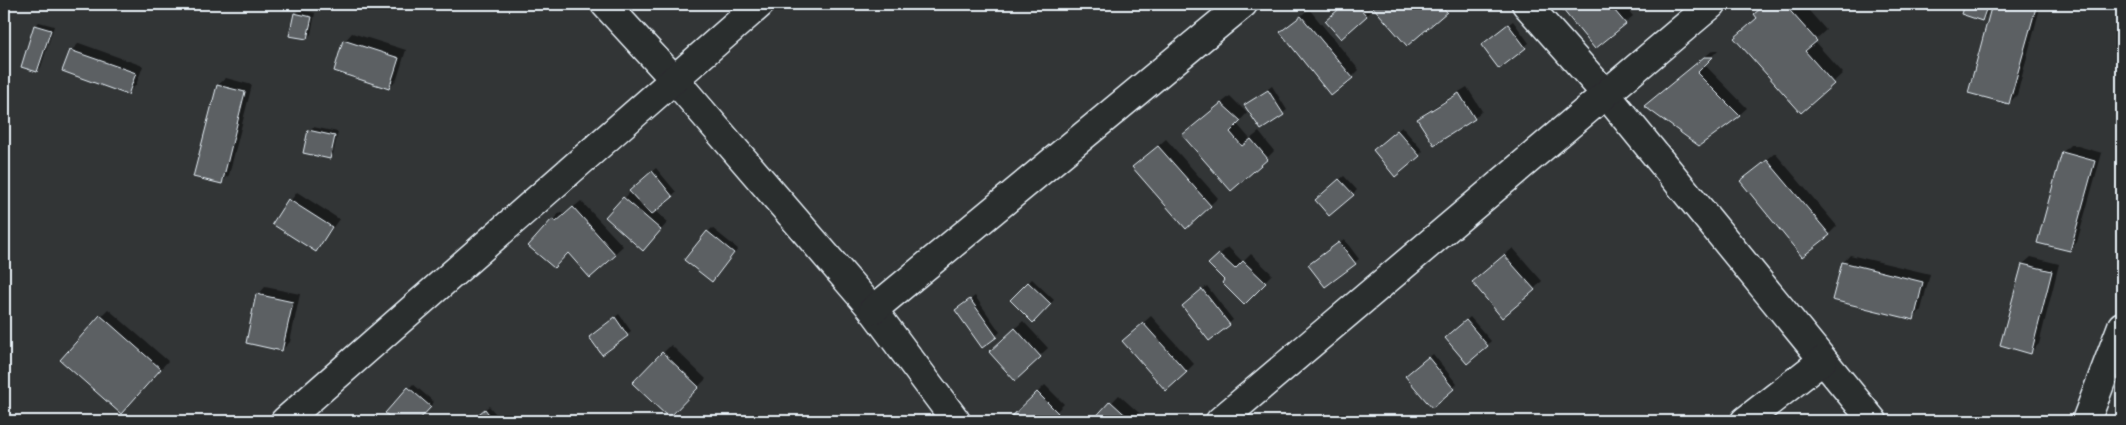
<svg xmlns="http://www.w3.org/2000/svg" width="2126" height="425" font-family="Dekko,sans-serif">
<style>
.shadow{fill:#0007}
.building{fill:#5c6063;stroke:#e8f1f8}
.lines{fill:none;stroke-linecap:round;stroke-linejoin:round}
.minor-casing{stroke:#e8f1f8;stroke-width:31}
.minor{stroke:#2a2d2e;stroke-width:28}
</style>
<rect width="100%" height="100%" fill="#323536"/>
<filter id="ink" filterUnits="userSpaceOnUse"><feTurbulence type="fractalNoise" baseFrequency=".02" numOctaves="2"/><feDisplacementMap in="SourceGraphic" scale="10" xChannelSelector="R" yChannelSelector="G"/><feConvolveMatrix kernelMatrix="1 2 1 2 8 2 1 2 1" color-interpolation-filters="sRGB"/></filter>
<g filter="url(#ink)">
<g class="shadow">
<path d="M1346,4H1364L1371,11L1341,37L1331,17Z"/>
<path d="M1376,4H1453L1407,44L1374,6Z"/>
<path d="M1560,4H1623L1633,16L1596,47Z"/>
<path d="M1766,4H1803L1826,30L1814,41L1843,73L1801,112L1735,38L1758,17L1756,14Z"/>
<path d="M1966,4H1990L1986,16L1982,20L1962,14Z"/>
<path d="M1994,4H2041L2017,95L2009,103L1970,92Z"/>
<path d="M1309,9L1359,70L1352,77L1281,32Z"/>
<path d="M299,10L315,13L311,34L307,38L295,14Z"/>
<path d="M1513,21L1529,43L1499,67L1482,45Z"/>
<path d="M39,22L54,26L41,67L37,71L35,26Z"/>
<path d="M352,33L406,50L397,79L389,87L345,41Z"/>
<path d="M79,43L143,66L136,85L128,93L71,51Z"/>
<path d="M1713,50H1718L1704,64L1747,108L1739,115L1654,99Z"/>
<path d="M226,78L252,85L229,175L221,183L218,85Z"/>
<path d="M1272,86L1287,110L1261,128L1246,105Z"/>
<path d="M1467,87L1482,111L1474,118L1419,119L1426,112Z"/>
<path d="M1230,96L1247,113L1237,124L1250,139L1259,132L1274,151L1267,158L1191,128Z"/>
<path d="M313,127L338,132L333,154L329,158L309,131Z"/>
<path d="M1402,127L1423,151L1419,155L1378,146Z"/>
<path d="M1166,139L1218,198L1210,205L1142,160Z"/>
<path d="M2071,144L2102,153L2077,242L2070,250L2038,242L2063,152Z"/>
<path d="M1775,153L1837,226L1829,234L1742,181Z"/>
<path d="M656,168L676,192L655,211L668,222L650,242L607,217L635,187Z"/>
<path d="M1344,176L1357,190L1353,194L1320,196Z"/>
<path d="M297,192L339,219L316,251L274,224Z"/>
<path d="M581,201L623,246L590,277L553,220L560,212L564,215Z"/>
<path d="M712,228L738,249L716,276L708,232Z"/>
<path d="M1344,239L1359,259L1325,285L1314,262Z"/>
<path d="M1228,247L1243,262L1251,254L1272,274L1244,303L1210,264Z"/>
<path d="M1513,248L1542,281L1534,289L1481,275Z"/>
<path d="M1850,255L1930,274L1921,310L1914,318L1843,263Z"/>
<path d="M2031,257L2059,264L2039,344L2031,352L2023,264Z"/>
<path d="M1032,279L1054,300L1033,321L1012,300Z"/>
<path d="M1207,286L1233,320L1209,339L1187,302Z"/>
<path d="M265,287L300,294L290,342L282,350L258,295Z"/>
<path d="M975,296L1000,332L996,336L956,310Z"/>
<path d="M108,309L168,361L121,413L101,316Z"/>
<path d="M619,314L631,331L602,353L590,337Z"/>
<path d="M1151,316L1194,364L1186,372L1131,334Z"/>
<path d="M1470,317L1491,341L1487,345L1451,334Z"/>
<path d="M1023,321L1048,348L1015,379L998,344Z"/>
<path d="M671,345L706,379L669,416L633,383Z"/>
<path d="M1433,354L1457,384L1432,406L1410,372Z"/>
<path d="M413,384L434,402L416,421H396L387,413Z"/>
<path d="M1045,385L1064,404L1047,421H1009Z"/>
<path d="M1119,395L1148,421H1094Z"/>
<path d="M489,406L502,421H471Z"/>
</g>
<g class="building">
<path d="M1345,4H1356L1367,16L1341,39L1325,21Z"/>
<path d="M1375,4H1440L1447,12L1407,46L1372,6Z"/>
<path d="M1558,4H1609L1626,24L1595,49Z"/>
<path d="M1766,4H1784L1817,41L1805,51L1834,84L1801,113L1734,38L1757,18L1754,14Z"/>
<path d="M1964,4H1988L1982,21L1961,14Z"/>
<path d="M1992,4H2037L2009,104L1968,93Z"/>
<path d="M294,13L312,17L307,39L289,36Z"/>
<path d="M1301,16L1353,78L1331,96L1280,32Z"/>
<path d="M1508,24L1526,48L1499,69L1481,45Z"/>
<path d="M34,25L51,30L37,72L21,67Z"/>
<path d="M343,40L399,58L389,89L334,71Z"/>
<path d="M70,50L136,73L128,95L62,71Z"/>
<path d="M1704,57H1713L1697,73L1740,116L1699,146L1644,106Z"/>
<path d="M217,85L245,92L222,184L193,177Z"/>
<path d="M1268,90L1284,115L1261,130L1244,105Z"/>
<path d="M1459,93L1475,119L1434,145L1417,119Z"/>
<path d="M1221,103L1241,121L1230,132L1242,146L1251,139L1268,159L1231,191L1182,135Z"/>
<path d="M308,130L335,136L330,159L303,153Z"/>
<path d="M1397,130L1420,156L1395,177L1373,150Z"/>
<path d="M1158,146L1211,206L1186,229L1132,167Z"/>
<path d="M2062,152L2095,161L2070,251L2037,243Z"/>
<path d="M1767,160L1830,235L1802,257L1740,181Z"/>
<path d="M652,171L673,197L651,215L629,191Z"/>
<path d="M1339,179L1354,195L1329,216L1315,200Z"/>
<path d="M623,197L661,230L643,251L605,217Z"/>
<path d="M288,199L332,227L316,252L272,224Z"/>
<path d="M573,207L616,255L590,278L568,253L554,268L528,246L552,219L556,222Z"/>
<path d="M707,231L734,253L712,282L684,260Z"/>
<path d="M1339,242L1356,264L1325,287L1308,265Z"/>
<path d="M1219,254L1235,269L1243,261L1266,283L1244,305L1222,283L1224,280L1208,264Z"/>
<path d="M1504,255L1535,290L1502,318L1472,282Z"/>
<path d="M1842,262L1923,282L1914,320L1832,300Z"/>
<path d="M2022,264L2052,271L2031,354L2000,345Z"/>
<path d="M1028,282L1051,304L1033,323L1010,300Z"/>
<path d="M1202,289L1230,325L1209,341L1182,306Z"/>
<path d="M256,294L293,302L282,351L246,343Z"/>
<path d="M970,299L997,337L982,348L955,310Z"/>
<path d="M100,315L161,369L121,414L60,360Z"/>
<path d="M615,317L628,336L602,355L589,337Z"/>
<path d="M1466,320L1488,346L1467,364L1445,338Z"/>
<path d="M1143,323L1187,372L1166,391L1122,341Z"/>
<path d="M1015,328L1041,357L1015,381L989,352Z"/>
<path d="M662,352L699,387L669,418L632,383Z"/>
<path d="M1428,357L1454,389L1432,408L1405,376Z"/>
<path d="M408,387L431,407L418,421H394L385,413Z"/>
<path d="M1037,392L1058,413L1049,421H1007Z"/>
<path d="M1110,401L1132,421H1092Z"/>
<path d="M485,409L494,421H470Z"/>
</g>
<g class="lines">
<g class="minor-casing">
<g id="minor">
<path d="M605,4L674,79L873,310L956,421"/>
<path d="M1526,4L1605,93L1873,421"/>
<path d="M873,310L1243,4"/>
<path d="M285,421L760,4"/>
<path d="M1220,421L1712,4"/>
<path d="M1745,421L1823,360"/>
<path d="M2086,421L2122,326"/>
</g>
</g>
<use href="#minor" class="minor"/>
</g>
</g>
<rect width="2126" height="425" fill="none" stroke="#2a2d2e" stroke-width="20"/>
<rect x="10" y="10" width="2106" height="405" fill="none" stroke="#e8f1f8" stroke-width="2" filter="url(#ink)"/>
</svg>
